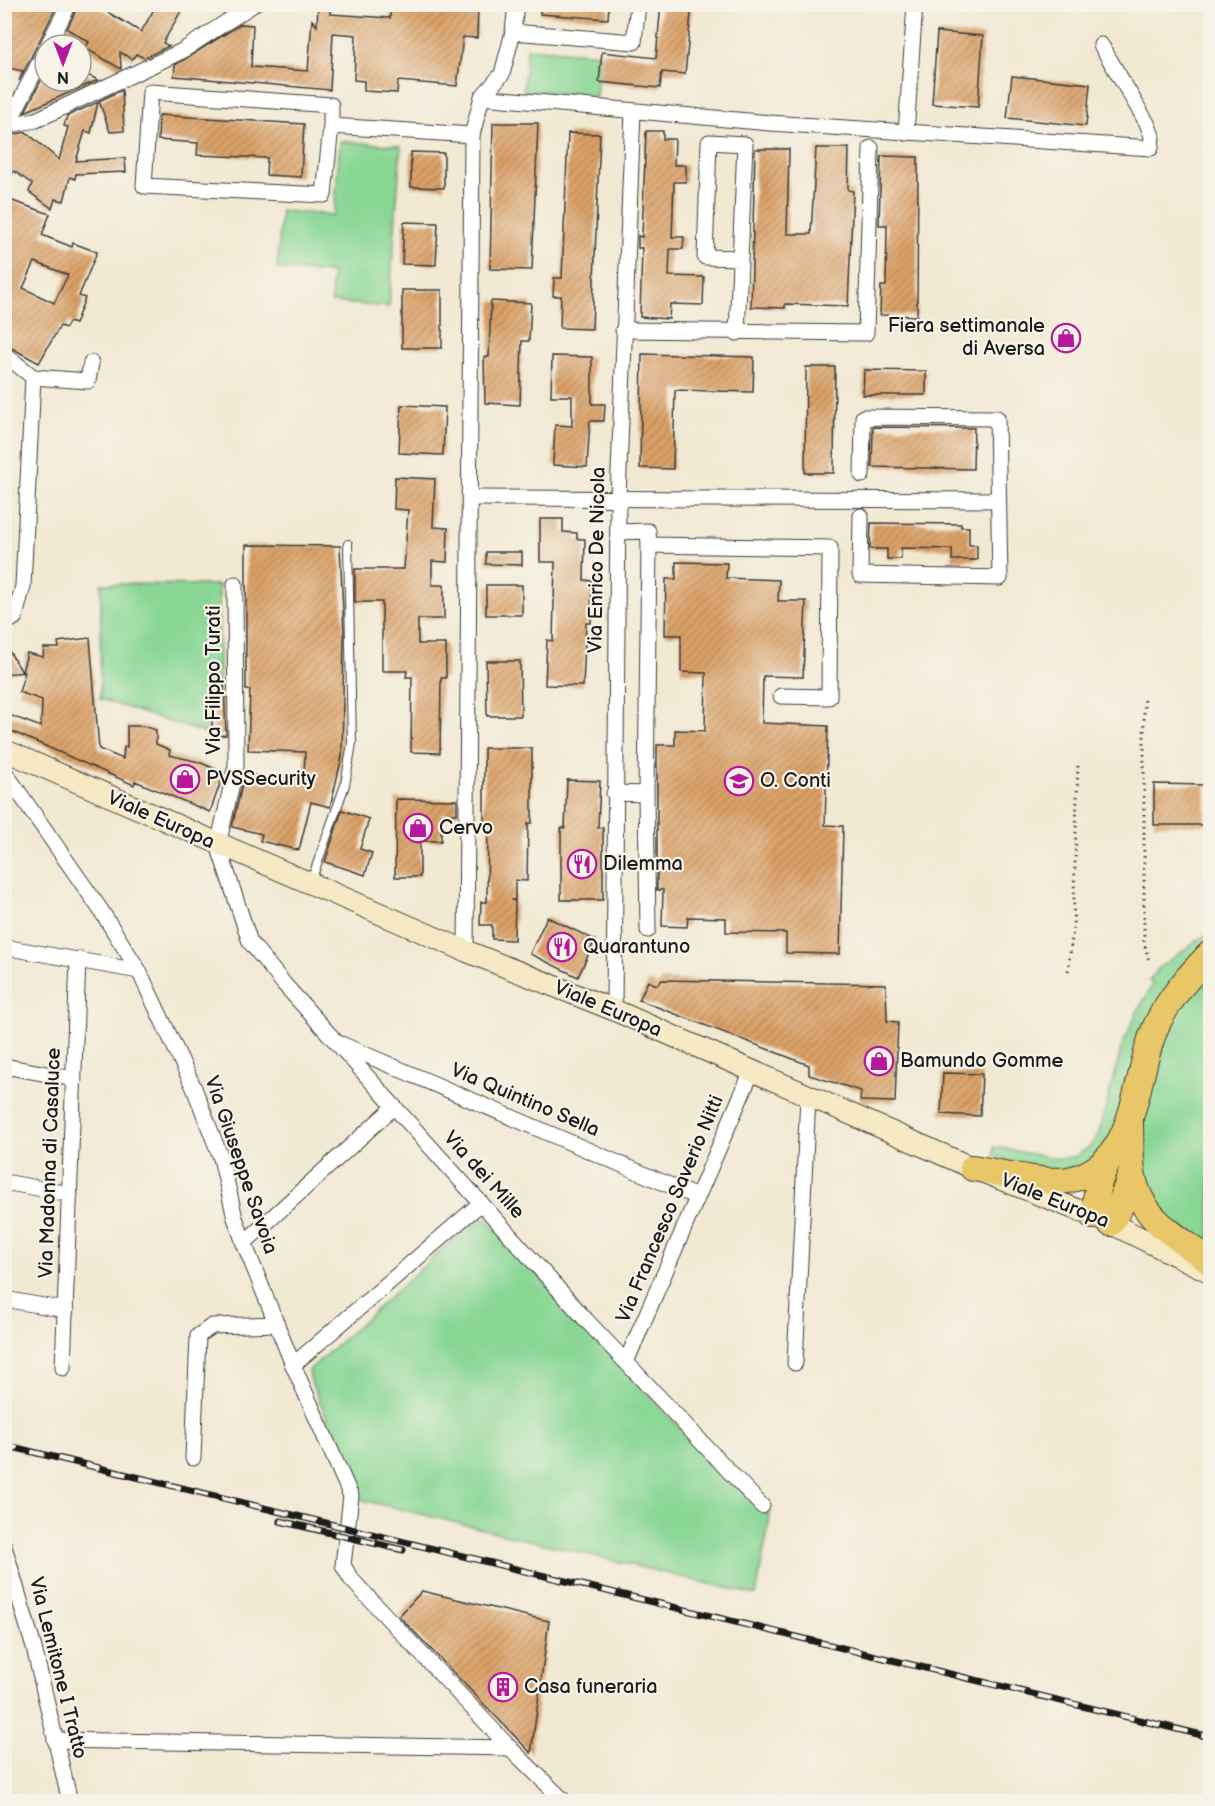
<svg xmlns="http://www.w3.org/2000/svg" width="1215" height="1806" font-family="'Balsamiq Sans',sans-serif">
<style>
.green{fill:#8ad795;stroke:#537a58;stroke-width:1.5}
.building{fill:url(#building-hatch);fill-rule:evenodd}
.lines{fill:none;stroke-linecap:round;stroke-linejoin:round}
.service-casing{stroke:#3c3b37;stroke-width:10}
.minor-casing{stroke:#3c3b37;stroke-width:17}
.secondary-casing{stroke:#3c3b37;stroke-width:23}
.trunk-casing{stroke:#3c3b37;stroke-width:28}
.path{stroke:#3c3b37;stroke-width:3;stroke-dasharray:1.5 4.5;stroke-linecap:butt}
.service{stroke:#fff;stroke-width:8}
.minor{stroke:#fff;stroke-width:15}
.secondary{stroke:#f6e9c3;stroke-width:21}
.trunk{stroke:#e9c769;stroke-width:26}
.rail-casing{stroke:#1c1c1c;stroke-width:7}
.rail{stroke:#f7f3e8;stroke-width:4.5;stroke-dasharray:14;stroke-linecap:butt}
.labels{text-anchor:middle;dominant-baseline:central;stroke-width:4.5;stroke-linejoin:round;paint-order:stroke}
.poi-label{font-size:20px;fill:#1c1c1c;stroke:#f7f3e8;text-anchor:start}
.street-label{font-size:20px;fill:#1c1c1c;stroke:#f7f3e8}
</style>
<defs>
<pattern id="building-hatch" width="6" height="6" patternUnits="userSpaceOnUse" patternTransform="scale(1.5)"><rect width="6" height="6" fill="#dca268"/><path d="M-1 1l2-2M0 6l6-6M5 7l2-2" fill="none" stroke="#b28355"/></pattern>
</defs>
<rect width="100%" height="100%" fill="#f7f3e8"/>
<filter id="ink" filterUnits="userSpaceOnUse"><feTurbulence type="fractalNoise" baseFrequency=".0167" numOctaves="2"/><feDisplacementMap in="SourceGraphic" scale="12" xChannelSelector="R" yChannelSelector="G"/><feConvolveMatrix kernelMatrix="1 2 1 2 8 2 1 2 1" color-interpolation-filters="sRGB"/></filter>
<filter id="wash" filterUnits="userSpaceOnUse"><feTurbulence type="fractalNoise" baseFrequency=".008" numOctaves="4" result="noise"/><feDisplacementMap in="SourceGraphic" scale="24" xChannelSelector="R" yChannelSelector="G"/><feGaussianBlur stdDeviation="1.35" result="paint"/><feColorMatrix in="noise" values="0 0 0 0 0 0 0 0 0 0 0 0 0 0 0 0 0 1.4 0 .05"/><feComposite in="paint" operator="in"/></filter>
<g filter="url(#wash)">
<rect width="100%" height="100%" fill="#f2e9d3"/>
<g class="green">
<path d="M527,48L599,54L596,97L523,91Z"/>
<path d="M340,141L401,146L389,307L331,302L332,273L277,269L281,211L334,215Z"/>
<path d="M101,584L219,585V689L204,733L100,699Z"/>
<path d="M1210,932V943L1117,1128L1090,1164L1048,1171L994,1156V1147L1060,1159L1076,1156L1090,1147L1099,1133L1122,1046L1136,1014L1153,984L1149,981L1160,967Z"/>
<path d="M1210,969V1244L1167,1219L1145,1190L1137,1140L1155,1057L1174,1013Z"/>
<path d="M479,1216L486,1218L674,1422L770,1517L756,1595L358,1499L354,1480L311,1382L309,1370Z"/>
</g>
<g id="blocks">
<g class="building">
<path d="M16,4H58L19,81L23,71L4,67V6L15,8Z"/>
<path d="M79,4H94L141,32L157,4H185L163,43L169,46L144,58L136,54L132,59L120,52L121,69L85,48L89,42L67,29Z"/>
<path d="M318,4H330V14L390,18L391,4L478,6L477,38L463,37L457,86L398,81L397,93L364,91V81L354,80L356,35L333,33L330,90L174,76L175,65L241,24L253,25L251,67L308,71L312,20L317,26Z"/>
<path d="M541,4H609L608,19L540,14Z"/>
<path d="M661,4H692L685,74L662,72L660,88L599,82L602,52L656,58Z"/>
<path d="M937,32L983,36L978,107L932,104Z"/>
<path d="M81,72L98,80L25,112L45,73V81H81Z"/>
<path d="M1012,76L1090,84L1086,126L1007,118Z"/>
<path d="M122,90L124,131L110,132L99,101Z"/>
<path d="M98,102L91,133L85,131L76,161L125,158L126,172L76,174L75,179L70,177L64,201L55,199L52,208L29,192L32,184L14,171L4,183V141L15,134L26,132L59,160L68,127L64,126L67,116Z"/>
<path d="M159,115L304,124L301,177L266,175L267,158L197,155L198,143L158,140Z"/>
<path d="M493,123H538L532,270L490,269Z"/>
<path d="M646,131H663V139H675L674,165H686V182H674L672,237H684L683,249H670L669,276L704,277L703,305L670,304L669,319L640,317L642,248H638V236L642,237Z"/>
<path d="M568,133L600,134L592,329L560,328L561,296H553L554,278H562Z"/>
<path d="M816,148H849L848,190L853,191L848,306L785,304V308L751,307L755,149H789L787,234H811Z"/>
<path d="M411,152L444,153V188L411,187Z"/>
<path d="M881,156L918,157L917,316L880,315L881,286H886L887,225H879Z"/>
<path d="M4,198L50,214L42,235L72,247L73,243L97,252L79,296L85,298L75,324L69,322L66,328L60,326L39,363L4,344ZM35,262L68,275L54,303L23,288Z"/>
<path d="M404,222L438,223L436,265L402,264Z"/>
<rect x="402" y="290" width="40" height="58"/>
<path d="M491,301L531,303L529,341H522L520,405L485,403L484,357H489Z"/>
<path d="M642,354L754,357L753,392L675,390L673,469L640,468Z"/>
<path d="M552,356L592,357V404H605L604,421H590L587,467L553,465L555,425L572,426V396H551Z"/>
<path d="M806,367H835L834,473H805Z"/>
<path d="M864,370L926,371V395H863Z"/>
<path d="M401,405L445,407L443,455L399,453Z"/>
<path d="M873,427L974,428L973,469L872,467Z"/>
<path d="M395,477L435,479L433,527L448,528L447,562L432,561V585H444V619H418V644H446V678H441L440,753L411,752L412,677H406L407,671H382V602H355V569H404L408,510L394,509Z"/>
<path d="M540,519H563V532L577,533V539H585L584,580L592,581L591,623H586L583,686L545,685L547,640L553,641L555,562H540Z"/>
<path d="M871,523L961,524V527H969V545H977V560H952V549L901,548V559H887V549H870Z"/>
<path d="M246,545L340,546L344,634L342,757L330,807L311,802L299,850L260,841L262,834L232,827L242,785H247V773L276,780V778H304L305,752L248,750L250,690H246Z"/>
<path d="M486,552H522V565L486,564Z"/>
<path d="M676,562L727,563L726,578L779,580L778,601H806L803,677L763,676L762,723L828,726L825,825L843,826L840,954L786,953V933L726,932V918L688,917L687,927L662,926L663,890H657V745H675V730L705,731L706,673L681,672V635H665L666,579H676Z"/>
<rect x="486" y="585" width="36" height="30"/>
<path d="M90,638L99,749L123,759L124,747H127V726H143L156,730V744L170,750L169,755L199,762L224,773L210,812L135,781L134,785L4,728V713L41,727L42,700L19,692L25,672L4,674V643L22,672L27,653L43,657L44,648H59L58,642Z"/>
<path d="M486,661H520L521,716H487Z"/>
<path d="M224,683L226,735L213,736L212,721Z"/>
<path d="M484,748H532V823H528L527,881L515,880V900H511L515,901L514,940L492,939V925H480L481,902H487L488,823H484Z"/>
<path d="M567,780L600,781L598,828H603V900H561V828H565Z"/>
<path d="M1154,784L1206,785V825H1154Z"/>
<path d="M396,799L457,800V814H441V841H420V877H395Z"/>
<path d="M342,810L369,819L360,849L372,853L365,875L325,862Z"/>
<path d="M547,917L595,940L578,977L530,954Z"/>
<path d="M662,980L886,984L887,1021L898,1022L895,1102L860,1101L861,1091L809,1075V1065L639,1000L648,981L657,985Z"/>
<path d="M943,1073L982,1074L980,1116L941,1114Z"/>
<path d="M422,1591L549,1621L531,1753L399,1616Z"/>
</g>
</g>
</g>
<g filter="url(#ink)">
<use href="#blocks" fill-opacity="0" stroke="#3c3b37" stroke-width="1.5"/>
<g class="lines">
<g class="service-casing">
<path id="service" d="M311,881L345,785L352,743L348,544"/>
</g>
<g class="minor-casing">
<g id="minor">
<path d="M513,32L634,42L638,4"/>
<path d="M48,45L69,4"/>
<path d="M482,97L770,123L1151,148L1152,136L1147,123L1101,45"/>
<path d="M8,125L36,120L182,51L254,4"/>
<path d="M331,126L324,195L144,186L150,92L331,105V126L472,135"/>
<path d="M5,131L45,51"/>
<path d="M906,133L915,4"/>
<path d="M623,330L866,333L871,148"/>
<path d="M737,333L745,144L709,142L705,257L740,258"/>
<path d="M4,354L33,377L88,381L91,363"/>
<path d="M470,498L998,500"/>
<path d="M861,516L860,575L1000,578L997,418L863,417L862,475"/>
<path d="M618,532L648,531L649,545"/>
<path d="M235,584L236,766L218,845L250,942L284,984L587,1321L762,1506"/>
<path d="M4,624L15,617L23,586L33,377"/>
<path d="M4,771L100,909L139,971L194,1088L221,1158L235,1218L244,1243L293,1365L351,1496L343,1565L351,1579L510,1748L565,1802"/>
<path d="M614,793L646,794L649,545L830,548L829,697L781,696"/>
<path d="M646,794L648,930"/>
<path d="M4,947L139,971"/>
<path d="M466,951L472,135L482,97L502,74L513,32L516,4"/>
<path d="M614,1010L618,498L633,111"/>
<path d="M341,1044L697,1197"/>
<path d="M4,1066L74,1079"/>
<path d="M4,1182L70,1194"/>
<path d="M244,1243L394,1107"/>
<path d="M4,1299L66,1310"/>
<path d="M626,1362L752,1071"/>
<path d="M795,1363L808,1097"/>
<path d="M293,1365L481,1203"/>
<path d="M63,1368L78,959"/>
<path d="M193,1458L198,1336L212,1326L277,1324"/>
<path d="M4,1546L34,1648L70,1802"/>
<path d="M55,1740L510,1748"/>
</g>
</g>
<g class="secondary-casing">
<path id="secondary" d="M4,750L466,951L614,1010L973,1168L1110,1223L1210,1272"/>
</g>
<g class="trunk-casing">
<g id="trunk">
<path d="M1130,1120C1131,1165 1127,1198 1166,1229C1180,1241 1196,1250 1210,1262"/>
<path d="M973,1168C999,1172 1043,1184 1068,1180C1141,1166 1132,1074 1158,1022C1171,996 1190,975 1210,954"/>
<path d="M1093,1216L1099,1182L1108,1159"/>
<path d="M1110,1223L1119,1209L1131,1174"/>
</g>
</g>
<g class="path">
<path d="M1144,700V941L1149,961"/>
<path d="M1068,971L1073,929L1078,764"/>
</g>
<use href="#service" class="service"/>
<use href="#minor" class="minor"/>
<use href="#secondary" class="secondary"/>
<use href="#trunk" class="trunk"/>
<g class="rail-casing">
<g id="rail">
<path d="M4,1445L1210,1737"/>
<path d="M280,1521L403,1550"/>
</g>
</g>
<use href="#rail" class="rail"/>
</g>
</g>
<defs>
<g id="shop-ring" transform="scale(1.5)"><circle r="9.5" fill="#f7f3e8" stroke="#b5179e" stroke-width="1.5"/><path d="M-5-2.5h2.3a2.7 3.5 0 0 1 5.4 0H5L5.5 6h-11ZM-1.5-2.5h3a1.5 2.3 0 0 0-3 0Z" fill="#b5179e"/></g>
<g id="school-ring" transform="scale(1.5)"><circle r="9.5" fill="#f7f3e8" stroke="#b5179e" stroke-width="1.5"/><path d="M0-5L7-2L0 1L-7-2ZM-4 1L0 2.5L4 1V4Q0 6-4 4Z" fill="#b5179e"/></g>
<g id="restaurant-ring" transform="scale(1.5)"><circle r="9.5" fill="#f7f3e8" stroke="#b5179e" stroke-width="1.5"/><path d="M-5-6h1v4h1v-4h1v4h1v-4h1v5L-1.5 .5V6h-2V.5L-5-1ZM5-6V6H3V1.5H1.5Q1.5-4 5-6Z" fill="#b5179e"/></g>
<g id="building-ring" transform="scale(1.5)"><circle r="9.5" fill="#f7f3e8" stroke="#b5179e" stroke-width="1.5"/><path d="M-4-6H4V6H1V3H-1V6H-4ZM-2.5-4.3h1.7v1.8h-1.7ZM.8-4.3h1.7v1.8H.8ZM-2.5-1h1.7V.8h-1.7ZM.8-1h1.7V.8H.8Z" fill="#b5179e"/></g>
</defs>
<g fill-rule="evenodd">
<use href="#shop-ring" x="1066" y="338"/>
<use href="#shop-ring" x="185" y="779"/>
<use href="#school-ring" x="739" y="781"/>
<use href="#shop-ring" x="418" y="828"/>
<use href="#restaurant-ring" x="582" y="864"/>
<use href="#restaurant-ring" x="562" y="947"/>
<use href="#shop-ring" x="879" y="1061"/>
<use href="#building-ring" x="503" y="1687"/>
</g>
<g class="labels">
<g class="poi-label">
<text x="1045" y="326" text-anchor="end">Fiera settimanale<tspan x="1045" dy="23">di Aversa</tspan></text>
<text x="206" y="779">PVSSecurity</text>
<text x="760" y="781">O. Conti</text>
<text x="439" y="828">Cervo</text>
<text x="603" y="864">Dilemma</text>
<text x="583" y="947">Quarantuno</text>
<text x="900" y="1061">Bamundo Gomme</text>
<text x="524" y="1687">Casa funeraria</text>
</g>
<g class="street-label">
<text transform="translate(597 560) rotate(-89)">Via Enrico De Nicola</text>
<text transform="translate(214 680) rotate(-90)">Via Filippo Turati</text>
<text transform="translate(161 820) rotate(24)">Viale Europa</text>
<text transform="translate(608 1009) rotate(23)">Viale Europa</text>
<text transform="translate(525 1100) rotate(23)">Via Quintino Sella</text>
<text transform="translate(50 1163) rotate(-88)">Via Madonna di Casaluce</text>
<text transform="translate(241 1165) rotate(71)">Via Giuseppe Savoia</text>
<text transform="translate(484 1175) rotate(48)">Via dei Mille</text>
<text transform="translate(1055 1201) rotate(22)">Viale Europa</text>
<text transform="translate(670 1209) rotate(-67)">Via Francesco Saverio Nitti</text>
<text transform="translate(58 1668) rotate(76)">Via Lemitone I Tratto</text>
</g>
</g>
<rect width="1215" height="1806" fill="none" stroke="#f7f3e8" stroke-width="24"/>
<g transform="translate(63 63) rotate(180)"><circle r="28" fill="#f7f3e8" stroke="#9f9d96" stroke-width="1.5"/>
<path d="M0-4.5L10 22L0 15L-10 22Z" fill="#b5179e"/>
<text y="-9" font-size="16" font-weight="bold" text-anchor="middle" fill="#1c1c1c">N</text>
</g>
</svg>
